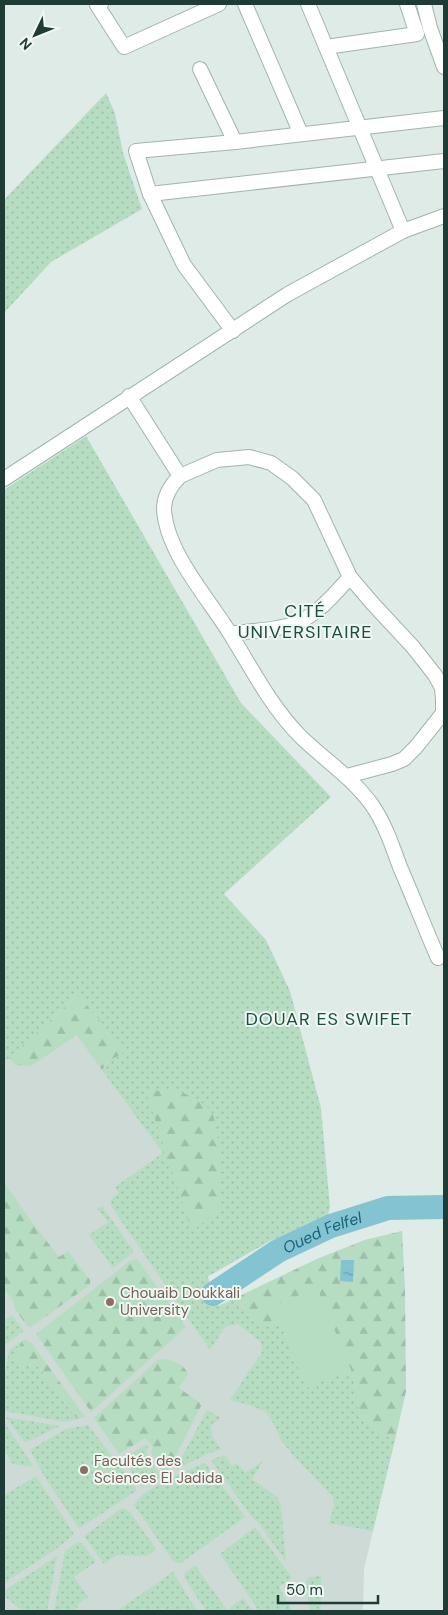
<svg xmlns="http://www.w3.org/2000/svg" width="448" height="1615" font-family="'DM Sans',sans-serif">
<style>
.built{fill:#cddad5}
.grass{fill:url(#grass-dots)}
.forest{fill:url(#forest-firs)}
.park{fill:#b6ddc2}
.water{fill:url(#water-ripples)}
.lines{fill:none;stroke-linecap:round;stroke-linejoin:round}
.river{stroke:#84c3d2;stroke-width:24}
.street-casing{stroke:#a2b3ad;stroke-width:16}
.street{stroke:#fff;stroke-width:14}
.education-dot{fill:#8d6e63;stroke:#eff7f3;stroke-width:2}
.labels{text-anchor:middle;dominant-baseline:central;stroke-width:4;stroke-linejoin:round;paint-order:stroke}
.education-label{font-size:15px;fill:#785e54;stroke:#eff7f3;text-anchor:start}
.water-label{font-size:16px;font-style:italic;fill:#186578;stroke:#eff7f3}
.quarter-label{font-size:18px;letter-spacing:1px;fill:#1b4d43;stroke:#eff7f3}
</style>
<defs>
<pattern id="grass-dots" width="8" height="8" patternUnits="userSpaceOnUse" patternTransform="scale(1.25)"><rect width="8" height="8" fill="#b6ddc2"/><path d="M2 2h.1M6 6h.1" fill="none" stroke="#9cbfa7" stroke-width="1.8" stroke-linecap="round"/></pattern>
<pattern id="forest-firs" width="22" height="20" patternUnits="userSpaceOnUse" patternTransform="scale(1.25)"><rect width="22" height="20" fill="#b6ddc2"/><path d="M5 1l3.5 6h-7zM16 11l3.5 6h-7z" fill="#9cbfa7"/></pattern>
<pattern id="water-ripples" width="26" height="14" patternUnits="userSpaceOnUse" patternTransform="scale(1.25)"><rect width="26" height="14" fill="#84c3d2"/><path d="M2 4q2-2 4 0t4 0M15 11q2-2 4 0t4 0" fill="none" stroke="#6ba0ab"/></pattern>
</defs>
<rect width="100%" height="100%" fill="#dfebe6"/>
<path class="built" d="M78,995L136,1063L218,1306L317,1259L365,1240L402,1231L406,1391L364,1569L363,1611H4V1063Z"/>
<g class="grass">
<path d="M106,93L115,113L123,153L142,209L51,262L4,313V200Z"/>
<path d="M86,436L241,703L331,797L224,894L266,940L290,991L321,1108L330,1207L328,1215L322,1221L270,1241L207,1277L218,1306L238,1297L242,1307L272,1326L279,1321L306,1387L351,1370L357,1391L358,1415L371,1423L382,1434L395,1440L373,1531L329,1523L334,1506L333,1497L292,1454L281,1440L273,1423L266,1412L250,1405L230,1400L262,1352L261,1342L238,1324L225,1327L210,1350L111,1206V1199L119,1193L115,1187L163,1153L102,1070L109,1061L125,1051L78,995L4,1063V490Z"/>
<path d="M102,1206L133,1250L132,1253L113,1268L89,1235L108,1222L97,1209Z"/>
<path d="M12,1315L24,1331L4,1346V1321Z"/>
<path d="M22,1341L17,1349L30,1365L35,1362L77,1419L66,1422L4,1411V1381L9,1350Z"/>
<path d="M207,1410L221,1418L212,1424C209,1435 215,1441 221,1449L207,1454L175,1470Z"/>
<path d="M6,1417L10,1418L60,1426L25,1443Z"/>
<path d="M4,1422L33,1466L32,1467L13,1464L4,1450Z"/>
<path d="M88,1425L136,1488V1491L80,1528L78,1527L46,1479L30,1450L66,1429Z"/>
<path d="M146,1444L148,1446L146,1452L161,1477L143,1487L123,1460Z"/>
<path d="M225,1455L232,1466L237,1463L245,1473L263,1461L252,1479L277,1497L281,1505L286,1562L258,1522L251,1516L211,1460Z"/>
<path d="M204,1463L206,1464L245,1517L181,1563H177L173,1561L134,1505C141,1489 187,1471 204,1463Z"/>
<path d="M35,1477L37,1478L74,1534L59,1547L4,1583V1495Z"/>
<path d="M122,1508L130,1512L156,1549L147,1556L117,1555L104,1564L84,1536Z"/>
<path d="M255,1527L292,1578L279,1587L292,1611H259L220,1554Z"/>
<path d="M78,1542L82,1543L96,1562L74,1577L88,1597L77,1605L78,1607L72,1611H54L65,1551Z"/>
<path d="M57,1556L47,1611H23L4,1596V1591Z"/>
<path d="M195,1565L227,1610L243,1598L253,1611H206L184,1577L185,1573Z"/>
<path d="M173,1572L197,1611H117Z"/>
<path d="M321,1576V1611H310L306,1580L310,1577Z"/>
</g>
<g class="forest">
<path d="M78,995L126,1051L109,1061L102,1070L77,1035L31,1066L15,1065L9,1058Z"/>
<path d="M173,1089C183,1092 207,1103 212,1113C220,1130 220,1178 221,1198L218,1209L192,1232L146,1092Z"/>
<path d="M4,1182L34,1225L59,1257L68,1251L90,1280V1284L87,1287L31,1327L27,1326L15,1309L14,1302L4,1288Z"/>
<path d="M402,1231L405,1289L406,1391L395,1440L382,1434L371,1423L358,1415L357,1391L351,1370L317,1289L273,1306L279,1321C277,1323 274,1325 272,1326C257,1330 243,1308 238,1297L317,1259L365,1240Z"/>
<path d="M137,1259L186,1327L91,1412L36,1334L130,1261Z"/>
<path d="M25,1339L31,1342L85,1417L77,1419L35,1362L27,1365L18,1362L15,1354L22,1341Z"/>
<path d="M165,1359C175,1362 184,1364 188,1374L179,1388L199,1402L201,1406L167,1473L164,1474L151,1453L153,1447L145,1438L119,1454L94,1418L152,1365L158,1360Z"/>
</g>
<path class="park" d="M317,1288L351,1370L306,1388L273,1306Z"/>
<path class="water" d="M341,1260H354L353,1282L340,1281Z"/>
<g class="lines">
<path class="river" id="s1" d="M213,1294L278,1251L331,1226L388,1208L444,1207"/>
<g class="street-casing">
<g id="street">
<path d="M101,4L97,5L124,47L219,4"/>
<path d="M245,4L301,134"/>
<path d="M308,4L403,231"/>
<path d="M424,4L430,28L444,67"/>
<path d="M326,47L417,34L407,4"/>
<path d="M200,69L235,142"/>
<path d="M150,194L444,161"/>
<path d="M233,331L184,265L150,194L136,151L235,142L444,118"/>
<path d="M129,396L180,476C171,485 164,496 164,509C166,552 209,599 231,635C252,669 270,705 299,735C323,759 352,777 372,805C385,824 392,845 400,867C413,897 425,928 438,958"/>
<path d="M180,476L217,460L249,457L271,463L292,478L314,500L350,577L373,604L413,647L435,675L442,688L443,700V713L416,747L404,759L392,764L347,776"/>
<path d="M4,479L288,294L403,231L444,216"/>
<path d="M231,634C246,631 261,631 277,628C311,624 329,600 350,577"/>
</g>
</g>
<use href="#street" class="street"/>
</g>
<g class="education-dot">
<circle cx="110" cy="1302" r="5"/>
<circle cx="84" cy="1470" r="5"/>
</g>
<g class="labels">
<g class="education-label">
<text x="120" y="1293">Chouaib Doukkali<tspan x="120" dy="17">University</tspan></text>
<text x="94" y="1461">Facultés des<tspan x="94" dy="17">Sciences El Jadida</tspan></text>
</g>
<g class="water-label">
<text stroke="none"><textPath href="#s1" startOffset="126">Oued Felfel</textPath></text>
</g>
<g class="quarter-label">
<text x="305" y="611">CITÉ<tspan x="305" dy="21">UNIVERSITAIRE</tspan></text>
<text x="329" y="1019">DOUAR ES SWIFET</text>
</g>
</g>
<rect width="448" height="1615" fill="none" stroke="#1f3b35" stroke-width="10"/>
<g transform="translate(35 35) rotate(227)" stroke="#eff7f3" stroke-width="4" paint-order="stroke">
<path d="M0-4L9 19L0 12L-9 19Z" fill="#1f3b35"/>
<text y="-8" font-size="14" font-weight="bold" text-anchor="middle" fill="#1f3b35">N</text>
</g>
<path d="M278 1595v8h100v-8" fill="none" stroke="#1f3b35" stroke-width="2.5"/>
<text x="286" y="1595" font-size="15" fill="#1f3b35" stroke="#eff7f3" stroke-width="4" paint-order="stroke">50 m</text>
</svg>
